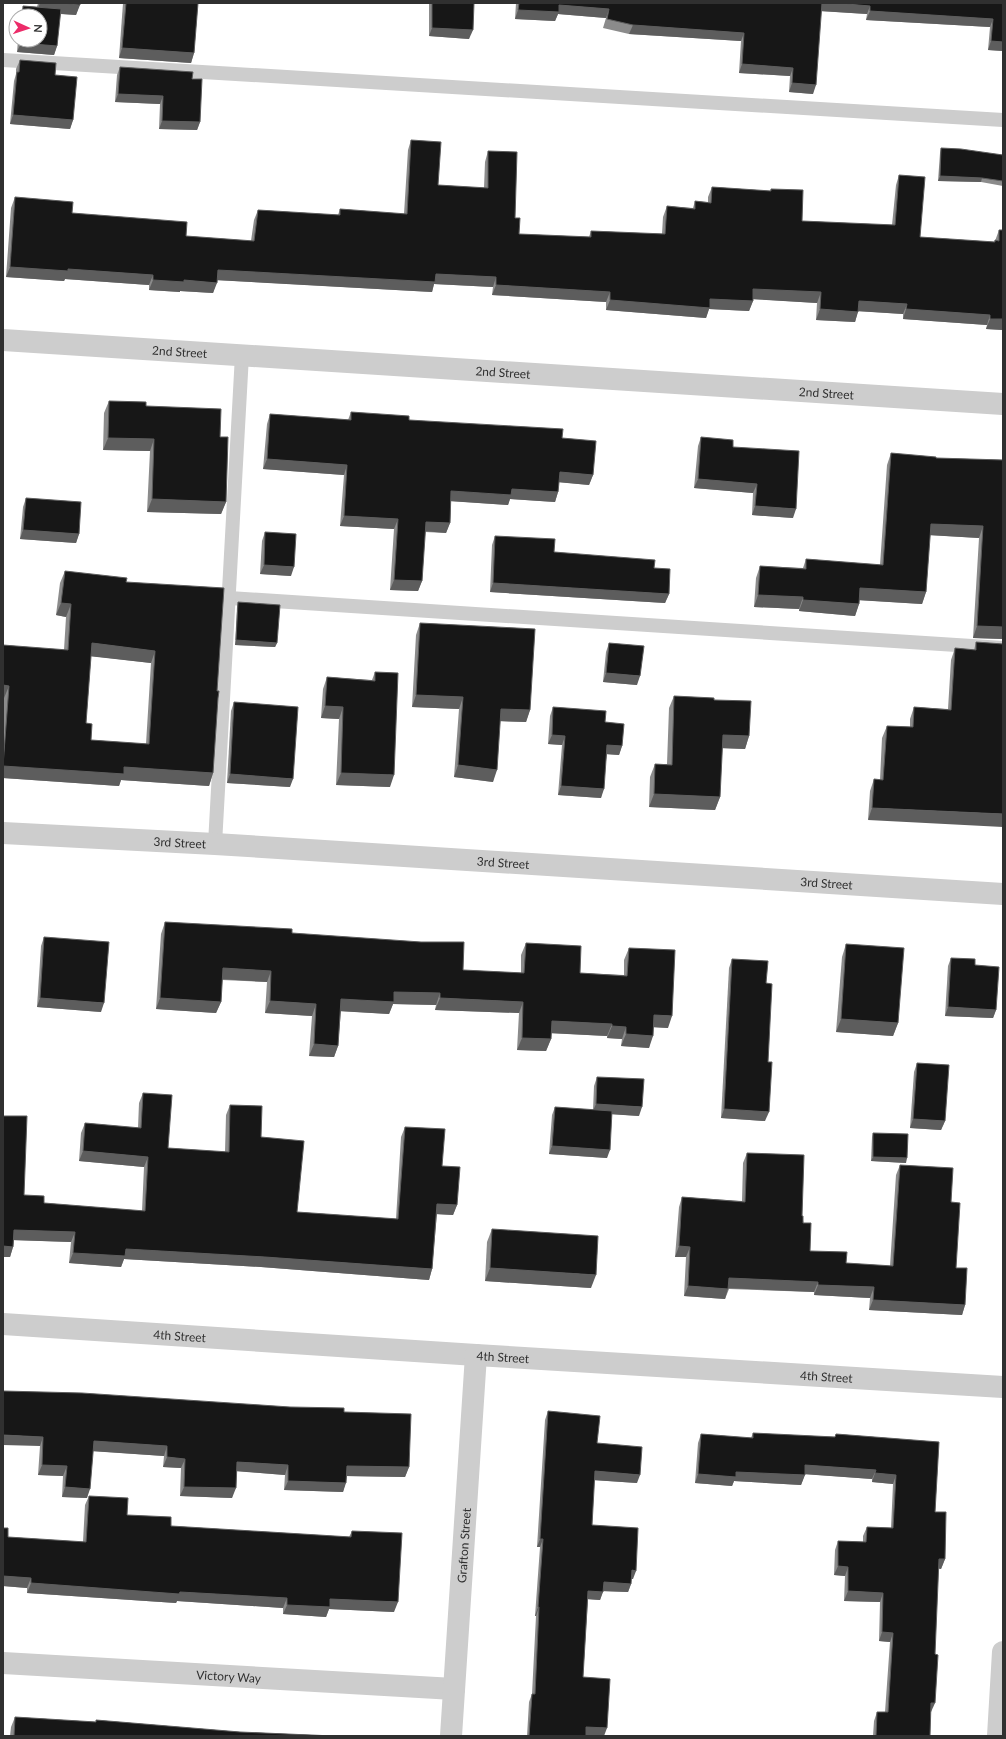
<svg xmlns="http://www.w3.org/2000/svg" width="1006" height="1739" font-family="Lato,sans-serif">
<style>
.lines{fill:none;stroke-linecap:round;stroke-linejoin:round}
.service{stroke:#cdcdcd;stroke-width:14}
.minor{stroke:#cdcdcd;stroke-width:22}
.tertiary{stroke:#cdcdcd;stroke-width:22}
.wall{fill:#8b8b8b;fill-rule:evenodd}
.shaded-wall{fill:#5d5d5d}
.building{fill:#171717;stroke:#5d5d5d;fill-rule:evenodd}
.labels{text-anchor:middle;dominant-baseline:central;stroke-width:4;stroke-linejoin:round;paint-order:stroke}
.street-label{font-size:12px;fill:#303030;stroke:#fff}
</style>
<rect width="100%" height="100%" fill="#fff"/>
<g class="lines">
<g class="service">
<path d="M3,60L1003,120"/>
<path d="M229,598L1003,648"/>
<path d="M215,844L242,355"/>
</g>
<g class="minor">
<path id="s1" d="M3,340L1003,404"/>
<path id="s2" d="M3,833L215,844L1003,894"/>
<path id="s3" d="M3,1324L476,1355L1003,1387"/>
<path id="s4" d="M3,1663L454,1689"/>
<path id="s5" d="M451,1736L476,1355"/>
</g>
<path class="tertiary" d="M998,1736L1003,1652"/>
</g>
<g class="wall">
<path d="M38,3H80L76,15L60,14L57,46L54,55L17,52L18,40H40V16H20L23,6L37,7Z"/>
<path d="M123,3H198L194,53L191,63L119,58Z"/>
<path d="M429,3H474L469,39L429,36Z"/>
<path d="M516,3H1003V51L988,50L990,27L866,20L867,14L821,11L813,94L789,92L790,76L739,73L741,41L629,34L603,28L606,18L558,14L555,21L515,19Z"/>
<path d="M20,60L55,75L73,120L70,129L10,124L14,81L16,74V69Z"/>
<path d="M120,67L192,79L200,122L197,130L159,129L160,104L115,102L117,75Z"/>
<path d="M411,140L438,185L484,188L485,162L488,151L515,218L519,234L589,237L591,231L662,234L663,217L667,206L693,208L695,201L708,202V197L712,187L770,191L771,189L802,221L892,225L896,185L899,175L920,237L994,242L995,240V241L999,230H1003V330L986,329L987,325L903,319V314L858,311L855,322L816,320L817,303L753,299V301L749,311L709,309L706,318L606,310V302L492,295L493,287L434,284L432,292L217,280L213,293L180,291V292L149,290V285L65,279L64,281L6,277L11,208L15,197L72,213L186,236L251,241L254,220L258,210L338,215L340,209L404,214L408,150Z"/>
<path d="M941,148L1003,155V186L981,182L938,181L940,153Z"/>
<path d="M109,401L146,406L220,437L226,502L221,514L147,512L150,451L103,450L104,413Z"/>
<path d="M351,412L409,420L562,438L593,475L589,485L559,482L558,492L555,502L510,499L508,505L451,501L450,523L446,533L425,532L422,581L418,591L390,590L394,529L340,526L344,475L263,469L267,424L270,414L348,420Z"/>
<path d="M701,437L733,447L793,518L752,515L753,493L694,488L698,446Z"/>
<path d="M891,453L936,458L1003,460V639L973,638L979,538L930,535L926,592L922,604L859,600V604L855,616L799,611V609L754,607L756,578L760,566L803,568L806,559L880,565L887,465Z"/>
<path d="M26,498L79,534L76,543L20,539L23,507Z"/>
<path d="M265,532L291,576L260,574L262,541Z"/>
<path d="M495,536L554,552L654,568L669,594L665,603L490,592L492,545Z"/>
<path d="M65,571L126,582L217,691L213,773L209,786L121,780L119,786L3,778V715L4,698H3V645L64,650L66,617L56,615L60,583ZM91,656L151,663L146,744L91,740L86,723Z"/>
<path d="M238,602L277,643L275,647L235,645L237,607Z"/>
<path d="M420,623L530,710L526,722L500,721L493,782L454,777L459,709L412,707L416,635Z"/>
<path d="M976,642L1003,644L868,820L870,791L874,779L880,780L882,738L887,726L910,727V719L914,707L948,709L951,660L955,648L974,650Z"/>
<path d="M609,643L637,685L603,682L606,652Z"/>
<path d="M375,672L390,787L336,785L339,719L321,718L323,689L327,677L372,680Z"/>
<path d="M674,696L714,700L749,736L745,749L722,748L720,797L715,810L649,807L650,777L655,764H667L669,708Z"/>
<path d="M234,702L290,787L227,783L231,711Z"/>
<path d="M553,707L605,722L622,746L619,755L607,754L601,798L558,795L562,745L548,744L550,716Z"/>
<path d="M165,922L292,933L463,970L521,973V955L526,943L580,973L624,975V960L629,948L668,1028L653,1027L649,1048L621,1046L622,1039L607,1038V1036L551,1033V1039L546,1051L517,1050L519,1013L435,1010L436,1005L393,1004L389,1014L341,1011L338,1046L334,1057L309,1056L312,1016L265,1013L267,982L222,980L221,1002L216,1013L156,1009L161,934Z"/>
<path d="M44,937L101,1012L37,1007L41,946Z"/>
<path d="M846,944L898,1023L893,1036L836,1032L842,957Z"/>
<path d="M951,958L975,965L996,1010L993,1018L945,1016L948,966Z"/>
<path d="M732,959L766,983L765,1121L721,1118L729,968Z"/>
<path d="M917,1063L945,1121L941,1130L910,1128L914,1072Z"/>
<path d="M597,1077L639,1116L612,1114L607,1158L549,1154L552,1115L555,1107L593,1110L594,1086Z"/>
<path d="M143,1093L168,1148L225,1152L226,1115L230,1105L261,1137L297,1212L396,1219L401,1137L405,1127L442,1166L457,1205L453,1215L437,1214L432,1269L429,1280L261,1267L124,1259L121,1267L69,1263L71,1242L14,1240L13,1247L10,1257H3V1116L24,1195L44,1203L142,1211L144,1167L79,1161L81,1133L85,1123L138,1128L139,1103Z"/>
<path d="M873,1133L906,1163L871,1161L872,1137Z"/>
<path d="M747,1153L802,1216L810,1251L846,1263L890,1266L896,1175L900,1165L951,1202L956,1268L965,1305L962,1315L869,1310L870,1298L814,1295V1292L729,1289L725,1299L684,1296L686,1257H675L679,1207L682,1197L742,1201L743,1163Z"/>
<path d="M492,1229L591,1288L485,1281L487,1242Z"/>
<path d="M3,1391L344,1412L409,1467L405,1477L347,1476L343,1492L284,1490L285,1475L237,1471L232,1498L180,1496L181,1468L163,1467L164,1456L93,1451L87,1498L62,1497L63,1476L38,1475L40,1446Z"/>
<path d="M548,1411L597,1443L637,1483L594,1480L592,1525L633,1579H631V1584L628,1592L603,1591L600,1600L588,1599L583,1677L604,1736H527L529,1702L532,1694L536,1616H535L540,1547H537L545,1420Z"/>
<path d="M753,1433L835,1437L836,1434L939,1442L935,1512L945,1559L941,1569L938,1568L931,1712H930V1736H873L874,1721L877,1712H885L890,1642L879,1641L880,1602L844,1601L845,1576L834,1575L835,1550L838,1541L863,1542V1536L867,1527L891,1528L893,1484L872,1482V1479L805,1474L801,1485L734,1481L732,1486L695,1483L698,1443L701,1434L751,1438Z"/>
<path d="M89,1496L127,1515L171,1526L349,1537L352,1531L394,1612L329,1609L326,1617L283,1614V1608L177,1601L176,1603L27,1593V1588L3,1586V1528L8,1537L83,1542L85,1505Z"/>
<path d="M15,1717L96,1722V1720L240,1732L334,1736H10L11,1727Z"/>
</g>
<g class="shaded-wall">
<path d="M40,3H54L80,5L76,15L37,12Z"/>
<path d="M822,3H835L870,6L867,14L819,11Z"/>
<path d="M559,5L609,9L606,18L558,14L555,21L515,19L518,10Z"/>
<path d="M870,11L993,19L990,27L866,20Z"/>
<path d="M633,25L744,33L741,41L629,34Z"/>
<path d="M432,28L473,30L469,39L429,36Z"/>
<path d="M991,41L1003,42V51L988,50Z"/>
<path d="M21,43L57,46L54,55L17,52Z"/>
<path d="M122,48L194,53L191,63L119,58Z"/>
<path d="M742,64L793,68L790,76L739,73Z"/>
<path d="M792,83L816,85L813,94L789,92Z"/>
<path d="M118,94L163,96L160,104L115,102Z"/>
<path d="M13,115L73,120L70,129L10,124Z"/>
<path d="M162,121L200,122L197,130L159,129Z"/>
<path d="M940,176L982,178L981,182L938,181Z"/>
<path d="M10,267L68,269L153,275L149,285L65,279L64,281L6,277Z"/>
<path d="M218,270L436,274L496,277L493,287L434,284L432,292L214,280Z"/>
<path d="M153,280H184L217,283L213,293L180,291V292L149,290Z"/>
<path d="M496,285L610,292L606,302L492,295Z"/>
<path d="M753,289L821,292L817,303L750,299Z"/>
<path d="M710,299L753,301L749,311L709,309L706,318L606,310L610,300Z"/>
<path d="M859,301L907,304L903,314L855,311Z"/>
<path d="M820,309L858,312L855,322L816,320Z"/>
<path d="M906,309L990,315L987,325L903,319Z"/>
<path d="M990,319H1003V330L986,329Z"/>
<path d="M108,438L154,439L150,451L103,450Z"/>
<path d="M267,459L347,465L344,475L263,469Z"/>
<path d="M560,472L593,475L589,485L556,482Z"/>
<path d="M698,479L757,484L753,493L694,488Z"/>
<path d="M512,489L558,492L555,502L510,499L508,505L448,501L451,491Z"/>
<path d="M152,499L226,502L221,514L147,512Z"/>
<path d="M755,506L796,509L793,518L752,515Z"/>
<path d="M344,516L398,519L394,529L340,526Z"/>
<path d="M426,522L450,523L446,533L423,531Z"/>
<path d="M931,524L983,526L979,538L927,535Z"/>
<path d="M23,530L79,534L76,543L20,539Z"/>
<path d="M264,565L294,567L291,576L260,574Z"/>
<path d="M394,580L422,581L418,591L390,590Z"/>
<path d="M493,583L669,594L665,603L490,592Z"/>
<path d="M860,588L926,592L922,604L856,600Z"/>
<path d="M758,595L803,597L799,609L754,607Z"/>
<path d="M803,600L859,604L855,616L799,611Z"/>
<path d="M61,603L71,604L66,617L56,615Z"/>
<path d="M977,626L1003,627V639L973,638Z"/>
<path d="M236,640L277,643L275,647L235,645Z"/>
<path d="M92,643L155,651L151,663L88,656Z"/>
<path d="M606,673L640,676L637,685L603,682Z"/>
<path d="M3,685L9,686L4,698H3Z"/>
<path d="M416,695L463,697L459,709L412,707Z"/>
<path d="M325,706L343,707L339,719L321,718Z"/>
<path d="M501,709L530,710L526,722L497,721Z"/>
<path d="M552,735L565,736L562,745L548,744Z"/>
<path d="M723,735L749,736L745,749L718,748Z"/>
<path d="M607,745L622,746L619,755L604,754Z"/>
<path d="M458,765L497,770L493,782L454,777Z"/>
<path d="M3,766L124,767L213,773L209,786L121,780L119,786L3,778Z"/>
<path d="M341,773L394,775L390,787L336,785Z"/>
<path d="M230,774L293,779L290,787L227,783Z"/>
<path d="M561,786L604,789L601,798L558,795Z"/>
<path d="M654,794L720,797L715,810L649,807Z"/>
<path d="M872,808L1003,814V827L868,820Z"/>
<path d="M223,968L271,971L267,982L219,979Z"/>
<path d="M394,992L440,993L436,1005L393,1004L389,1014L337,1011L341,999Z"/>
<path d="M40,998L104,1003L101,1012L37,1007Z"/>
<path d="M160,998L221,1002L216,1013L156,1009Z"/>
<path d="M440,998L523,1002L519,1013L435,1010Z"/>
<path d="M270,1001L316,1004L312,1016L265,1013Z"/>
<path d="M948,1007L996,1010L993,1018L945,1016Z"/>
<path d="M654,1015L672,1016L668,1028L650,1027Z"/>
<path d="M841,1019L898,1023L893,1036L836,1032Z"/>
<path d="M552,1021L612,1024L607,1036L547,1033Z"/>
<path d="M612,1026L626,1027L622,1039L607,1038Z"/>
<path d="M626,1034L653,1036L649,1048L621,1046Z"/>
<path d="M522,1038L551,1039L546,1051L517,1050Z"/>
<path d="M314,1044L338,1046L334,1057L309,1056Z"/>
<path d="M596,1104L642,1107L639,1116L592,1113Z"/>
<path d="M724,1109L769,1112L765,1121L721,1118Z"/>
<path d="M913,1119L945,1121L941,1130L910,1128Z"/>
<path d="M552,1146L610,1150L607,1158L549,1154Z"/>
<path d="M83,1151L148,1157L144,1167L79,1161Z"/>
<path d="M873,1157L907,1158L906,1163L871,1161Z"/>
<path d="M437,1204L457,1205L453,1215L434,1214Z"/>
<path d="M14,1230L75,1232L71,1242L10,1240Z"/>
<path d="M3,1246L13,1247L10,1257H3Z"/>
<path d="M679,1246L690,1247L686,1257H675Z"/>
<path d="M126,1249L265,1257L432,1269L429,1280L261,1267L124,1259L121,1267L69,1263L73,1253Z"/>
<path d="M490,1268L596,1275L591,1288L485,1281Z"/>
<path d="M729,1278L818,1282L814,1292L725,1288Z"/>
<path d="M818,1285L874,1287L870,1298L814,1295Z"/>
<path d="M688,1286L728,1289L725,1299L684,1296Z"/>
<path d="M873,1300L965,1305L962,1315L869,1310Z"/>
<path d="M3,1435L43,1437L40,1446L3,1445Z"/>
<path d="M94,1441L167,1446L164,1456L90,1451Z"/>
<path d="M167,1457L185,1459L181,1468L163,1467Z"/>
<path d="M237,1462L288,1465L285,1475L234,1471Z"/>
<path d="M42,1465L67,1466L63,1476L38,1475Z"/>
<path d="M805,1465L876,1470L872,1479L802,1474Z"/>
<path d="M347,1466L409,1467L405,1477L344,1476Z"/>
<path d="M595,1471L640,1475L637,1483L592,1480Z"/>
<path d="M736,1472L805,1475L801,1485L734,1481L732,1486L695,1483L698,1474Z"/>
<path d="M875,1473L896,1475L893,1484L872,1482Z"/>
<path d="M288,1481L346,1483L343,1492L284,1490Z"/>
<path d="M65,1487L90,1489L87,1498L62,1497Z"/>
<path d="M184,1487L236,1488L232,1498L180,1496Z"/>
<path d="M540,1539H543L540,1547H537Z"/>
<path d="M939,1559H945L941,1569L935,1568Z"/>
<path d="M838,1566L848,1567L845,1576L834,1575Z"/>
<path d="M632,1570L636,1571L633,1579H629Z"/>
<path d="M3,1576L31,1578L27,1588L3,1586Z"/>
<path d="M604,1582L631,1584L628,1592L600,1591Z"/>
<path d="M31,1583L287,1598L283,1608L177,1601L176,1603L27,1593Z"/>
<path d="M588,1591L603,1592L600,1600L585,1599Z"/>
<path d="M848,1591L883,1593L880,1602L844,1601Z"/>
<path d="M330,1599L398,1602L394,1612L329,1609L326,1617L283,1614L287,1605Z"/>
<path d="M538,1607H539L536,1616H535Z"/>
<path d="M882,1632L893,1633L890,1642L879,1641Z"/>
<path d="M931,1703H935L931,1712H928Z"/>
<path d="M586,1727L607,1728L604,1736H583Z"/>
</g>
<g class="building">
<path d="M54,3H80V5Z"/>
<path d="M126,3H198L194,53L122,48Z"/>
<path d="M432,3H474L473,30L432,28Z"/>
<path d="M519,3H822L816,85L792,83L793,68L742,64L744,33L633,25L607,19L609,9L559,5V12L518,10Z"/>
<path d="M835,3H1003V42L991,41L993,19L870,11V6Z"/>
<path d="M23,6L61,9L57,46L21,43V40H40V16H23Z"/>
<path d="M20,60L56,63L55,75L77,77L73,120L13,115L17,72H19Z"/>
<path d="M120,67L193,72L192,79H202L200,122L162,121L163,96L118,94Z"/>
<path d="M411,140L441,142L438,185L488,188V151L517,152L515,218H520L519,234L591,237V231L665,234L667,206L695,209V201L711,203L712,187L771,191V189L803,190L802,221L895,225L899,175L925,177L920,237L995,242V240L999,241V230H1003V319H990V315L906,309L907,304L859,301L858,312L820,309L821,292L753,289V301L710,299V308L610,300V292L496,285V277L436,274L435,282L218,270L217,283L184,280V282L153,280V275L68,269V271L10,267L15,197L73,202L72,213L187,222L186,236L254,241L258,210L340,215V209L407,214Z"/>
<path d="M941,148L961,149L1003,155V181L982,178L940,176Z"/>
<path d="M109,401L146,402V406L221,409L220,437H228L226,502L152,499L154,439L108,438Z"/>
<path d="M351,412L409,416V420L563,429L562,438L596,441L593,475L560,472L558,492L512,489L511,495L451,491L450,523L426,522L422,581L394,580L398,519L344,516L347,465L267,459L270,414L351,420Z"/>
<path d="M701,437L733,440V447L799,451L796,509L755,506L757,484L698,479Z"/>
<path d="M891,453L936,457V458L1003,460V627L977,626L983,526L931,524L926,592L860,588L859,604L803,600V597L758,595L760,566L806,569V559L883,565Z"/>
<path d="M26,498L81,502L79,534L23,530Z"/>
<path d="M265,532L296,534L294,567L264,565Z"/>
<path d="M495,536L555,539L554,552L655,560L654,568L670,569L669,594L493,583Z"/>
<path d="M65,571L127,578L126,582L224,588L217,691H219L218,698L213,773L124,767V774L3,766L9,686L3,685V645L68,650L71,604L61,603ZM92,643L155,651L149,744L91,740L92,724L86,723Z"/>
<path d="M238,602L280,605L277,643L236,640Z"/>
<path d="M420,623L535,629L530,710L501,709L497,770L458,765L463,697L416,695Z"/>
<path d="M976,642L1003,644V814L872,808L874,779L883,780L887,726L913,727L914,707L951,710L955,648L976,650Z"/>
<path d="M609,643L644,646L640,676L606,673Z"/>
<path d="M375,672L398,673L394,775L341,773L343,707L325,706L327,677L375,681Z"/>
<path d="M674,696L714,698V700L751,701L749,736L723,735L720,797L654,794L655,764L672,765Z"/>
<path d="M234,702L298,707L293,779L230,774Z"/>
<path d="M553,707L606,711L605,722L624,724L622,746L607,745L604,789L561,786L565,736L552,735Z"/>
<path d="M165,922L292,929V933L421,942H464L463,970L524,973L526,943L581,946L580,973L627,976L629,948L675,950L672,1016L654,1015L653,1036L626,1034V1027L612,1026V1024L552,1021L551,1039L522,1038L523,1002L440,998V993L394,992V1002L341,999L338,1046L314,1044L316,1004L270,1001L271,971L223,968L221,1002L160,998Z"/>
<path d="M44,937L109,942L104,1003L40,998Z"/>
<path d="M846,944L904,948L898,1023L841,1019Z"/>
<path d="M951,958L975,959V965L999,967L996,1010L948,1007Z"/>
<path d="M732,959L768,961L766,983L772,984L768,1062H772L769,1112L724,1109Z"/>
<path d="M917,1063L949,1065L945,1121L913,1119Z"/>
<path d="M597,1077L644,1079L642,1107L596,1104Z"/>
<path d="M143,1093L172,1095L168,1148L229,1152L230,1105L262,1106L261,1137L304,1141L297,1212L398,1219L405,1127L445,1129L442,1166L460,1167L457,1205L437,1204L432,1269L265,1257L126,1249L125,1256L73,1253L75,1232L14,1230L13,1247L3,1246V1116H27L24,1195L44,1196V1203L145,1211L148,1157L83,1151L85,1123L141,1128Z"/>
<path d="M555,1107L612,1111L610,1150L552,1146Z"/>
<path d="M873,1133L908,1134L907,1158L873,1157Z"/>
<path d="M747,1153L804,1155L802,1216H803V1223H811L810,1251L847,1252L846,1263L893,1266L900,1165L953,1168L951,1202L960,1203L956,1268H967L965,1305L873,1300L874,1287L818,1285V1282L729,1278L728,1289L688,1286L690,1247L679,1246L682,1197L745,1202Z"/>
<path d="M492,1229L598,1236L596,1275L490,1268Z"/>
<path d="M3,1391L82,1393L290,1407L344,1408V1412L411,1414L409,1467L347,1466L346,1483L288,1481V1465L237,1462L236,1488L184,1487L185,1459L167,1457V1446L94,1441L90,1489L65,1487L67,1466L42,1465L43,1437L3,1435Z"/>
<path d="M548,1411L600,1416L597,1443L642,1447L640,1475L595,1471L592,1525L638,1528L636,1571L632,1570L631,1584L604,1582L603,1592L588,1591L583,1677L610,1679L607,1728L586,1727V1736H529L532,1694H535L539,1607H538L543,1539H540Z"/>
<path d="M753,1433L835,1437L836,1434L939,1442L935,1512H946L945,1559H939L935,1654L938,1655L935,1703H931L930,1736H876L877,1712H888L893,1633L882,1632L883,1593L848,1591V1567L838,1566V1541L866,1542L867,1527L893,1528L896,1475L875,1473L876,1470L805,1465V1475L736,1472V1477L698,1474L701,1434L753,1438Z"/>
<path d="M89,1496L128,1498L127,1515L171,1517V1526L351,1537L352,1531L402,1533L398,1602L330,1599V1607L287,1605V1598L180,1592L179,1594L31,1583V1578L3,1576V1528H8V1537L86,1542Z"/>
<path d="M15,1717L96,1722V1720L240,1732L334,1736H14Z"/>
</g>
<g class="labels">
<g class="street-label">
<text stroke="none"><textPath href="#s1" startOffset="177">2nd Street</textPath></text>
<text stroke="none"><textPath href="#s1" startOffset="501">2nd Street</textPath></text>
<text stroke="none"><textPath href="#s1" startOffset="825">2nd Street</textPath></text>
<text stroke="none"><textPath href="#s2" startOffset="177">3rd Street</textPath></text>
<text stroke="none"><textPath href="#s2" startOffset="501">3rd Street</textPath></text>
<text stroke="none"><textPath href="#s2" startOffset="825">3rd Street</textPath></text>
<text stroke="none"><textPath href="#s3" startOffset="177">4th Street</textPath></text>
<text stroke="none"><textPath href="#s3" startOffset="501">4th Street</textPath></text>
<text stroke="none"><textPath href="#s3" startOffset="825">4th Street</textPath></text>
<text stroke="none"><textPath href="#s5" startOffset="191">Grafton Street</textPath></text>
<text stroke="none"><textPath href="#s4" startOffset="226">Victory Way</textPath></text>
</g>
</g>
<rect width="1006" height="1739" fill="none" stroke="#303030" stroke-width="8"/>
<g transform="translate(28 28) rotate(93)"><circle r="19" fill="#ffffff" stroke="#acacac"/>
<path d="M0-3L7 15L0 10L-7 15Z" fill="#ec2c69"/>
<text y="-6" font-size="11" font-weight="bold" text-anchor="middle" fill="#303030">N</text>
</g>
</svg>
